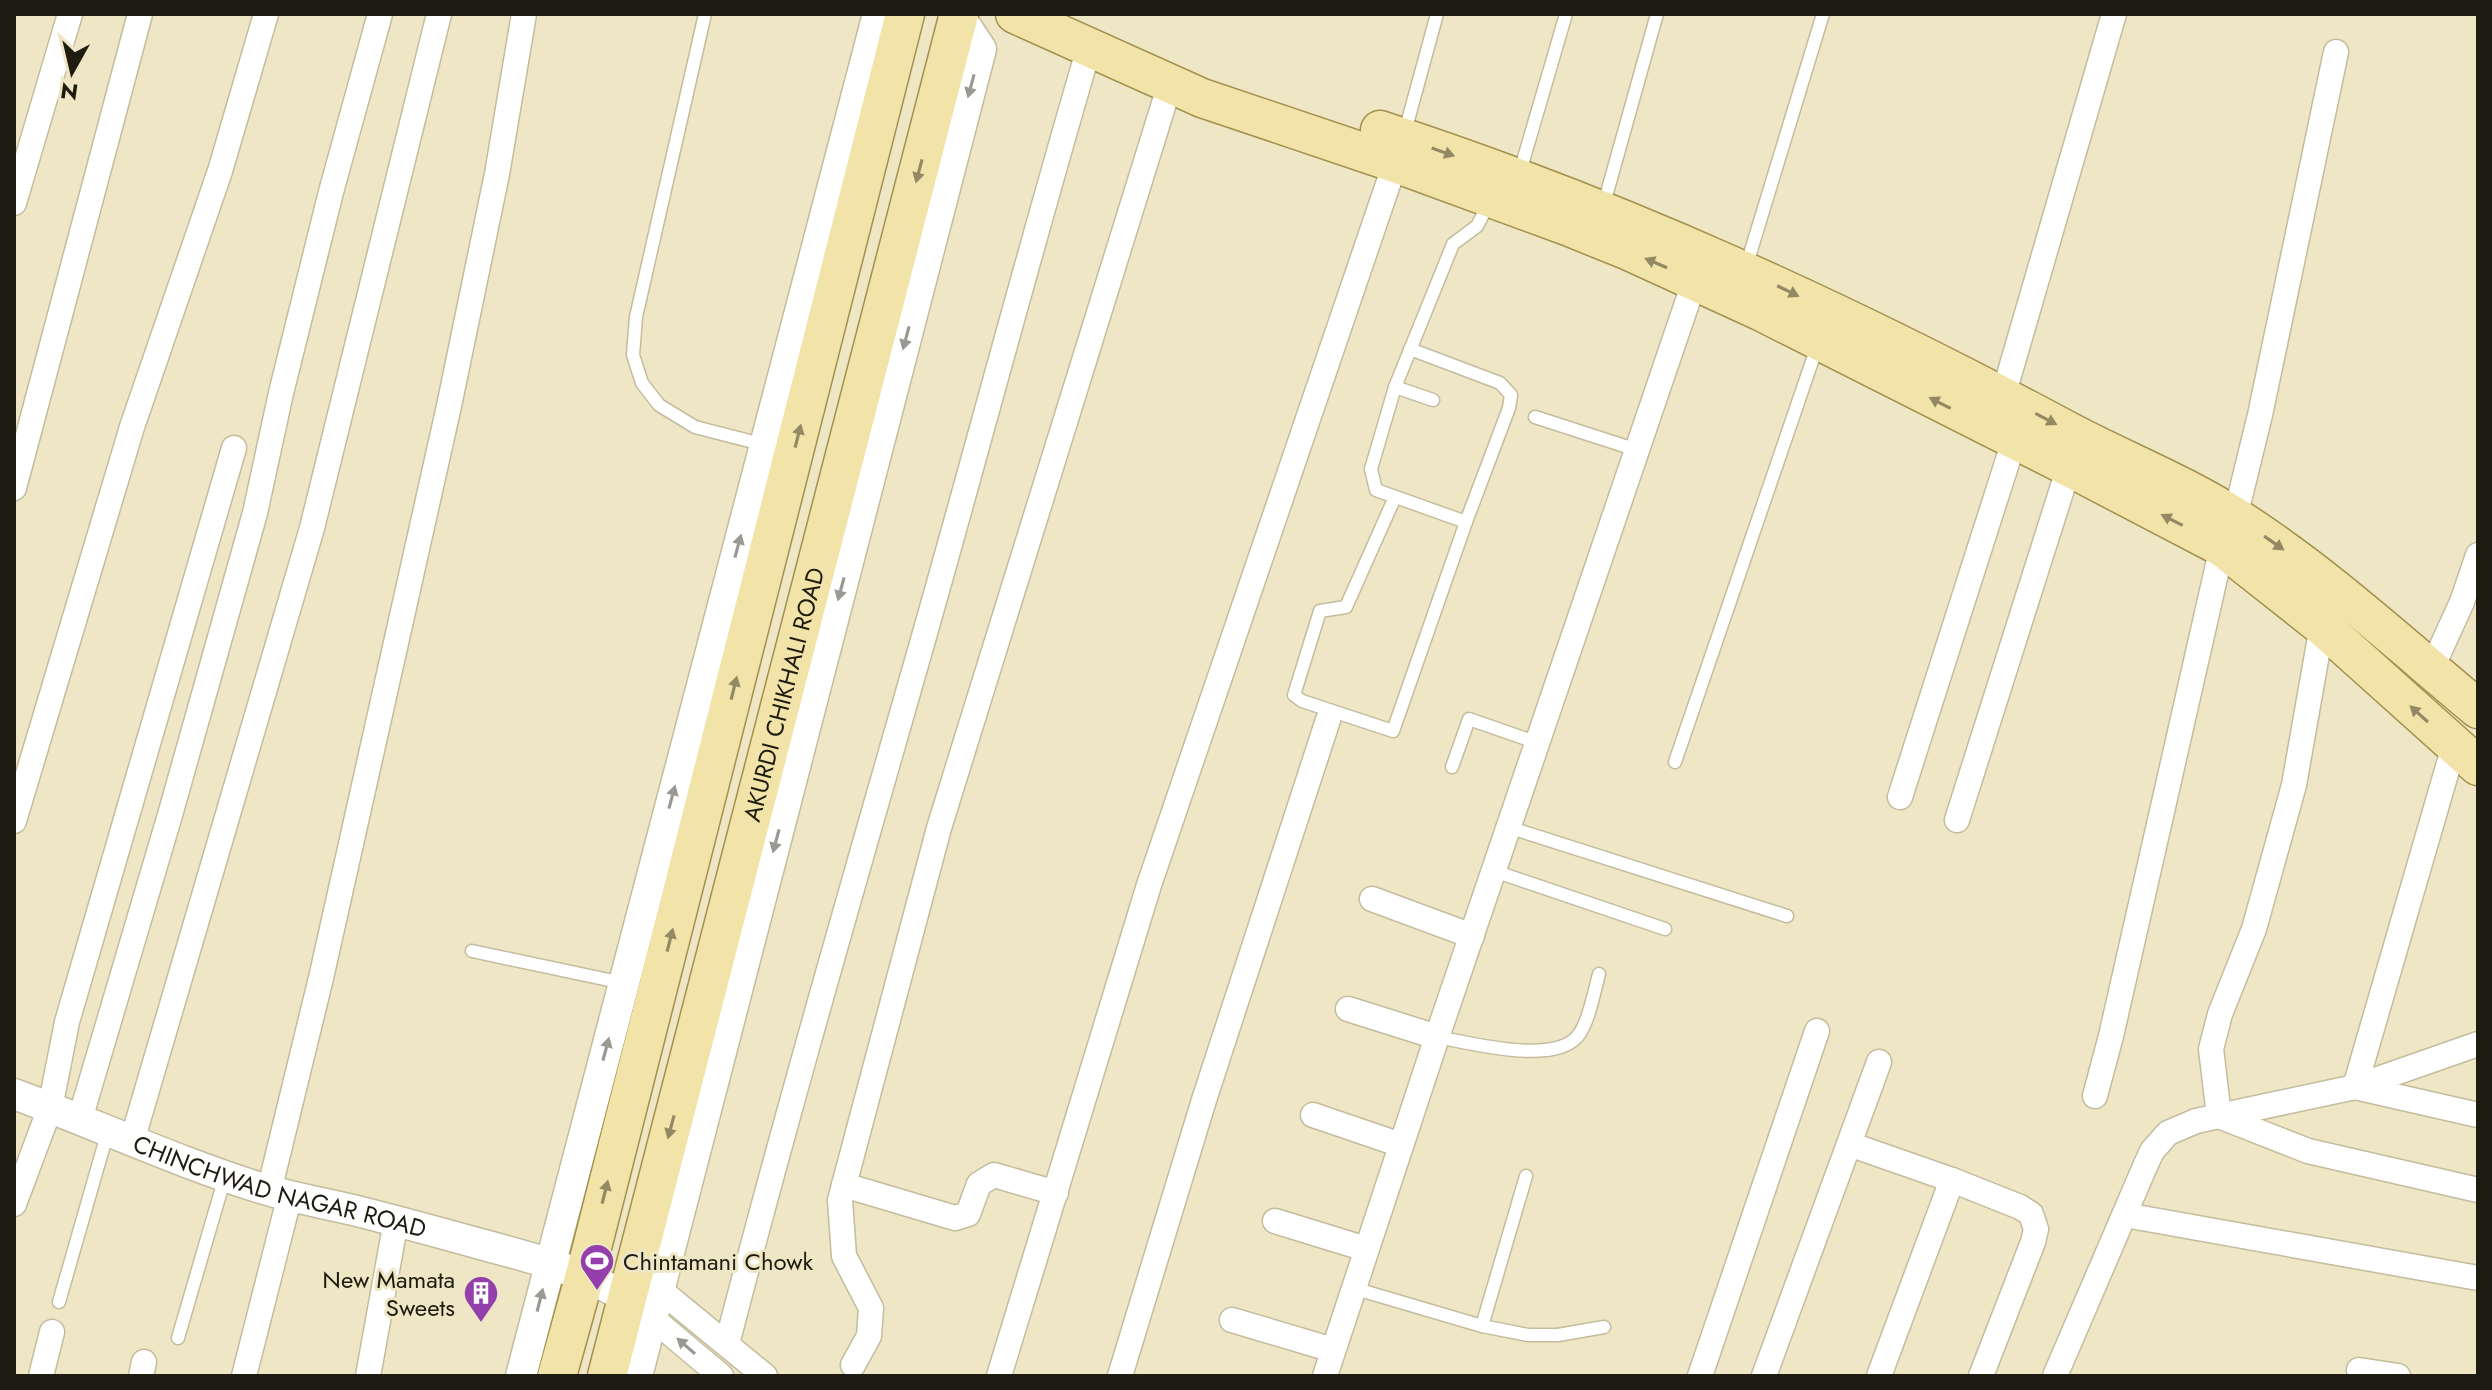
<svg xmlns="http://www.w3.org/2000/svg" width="2492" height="1390" font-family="Jost,sans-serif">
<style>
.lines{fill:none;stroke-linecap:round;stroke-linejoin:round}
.service-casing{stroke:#c4bc9d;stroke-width:15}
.minor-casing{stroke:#c4bc9d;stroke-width:27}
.tertiary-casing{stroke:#c4bc9d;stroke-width:33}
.primary-casing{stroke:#a2914d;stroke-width:41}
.service{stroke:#fff;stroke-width:12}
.minor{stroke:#fff;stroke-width:24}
.tertiary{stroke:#fff;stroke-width:30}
.primary{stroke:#f2e3a8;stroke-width:38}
.oneway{fill:#9a9893}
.oneway2{fill:#938964}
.labels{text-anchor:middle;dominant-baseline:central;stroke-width:6;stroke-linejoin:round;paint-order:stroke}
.street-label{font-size:24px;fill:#1e1b10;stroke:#efe6c6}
.poi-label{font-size:24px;fill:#1e1b10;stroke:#efe6c6;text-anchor:start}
</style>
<rect width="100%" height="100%" fill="#efe6c6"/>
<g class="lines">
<g class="service-casing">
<g id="service">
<path d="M705,14L636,317L633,355L642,383L659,405L695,427L765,445"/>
<path d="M1404,135L1437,14"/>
<path d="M1519,175L1566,14"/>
<path d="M1603,207L1657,14"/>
<path d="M1746,267L1823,14"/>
<path d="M1395,387L1433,400"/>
<path d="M1535,417L1637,450"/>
<path d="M1395,497L1346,607L1320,611L1294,695L1302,701L1393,731L1466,522L1509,408L1511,395L1500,383L1410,349"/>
<path d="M1466,522L1376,490L1371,469L1395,387L1453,244L1477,226L1490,201"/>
<path d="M1675,762L1818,344"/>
<path d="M1452,767L1469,719L1538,743"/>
<path d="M1508,827L1787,916"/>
<path d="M1494,871L1665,929"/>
<path d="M472,951L623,983"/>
<path d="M1437,1037C1471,1043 1559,1067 1580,1033C1590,1017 1594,992 1599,974"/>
<path d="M1353,1288L1482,1326L1528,1335H1558L1604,1327"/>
<path d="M59,1302L108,1131"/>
<path d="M1482,1326L1526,1176"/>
<path d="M178,1338L225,1177"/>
</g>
</g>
<g class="minor-casing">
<g id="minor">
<path d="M14,203L70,14"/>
<path d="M2003,396L2114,14"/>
<path d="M14,488L140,14"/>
<path d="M2322,626L2294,785L2254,929L2220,1014L2211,1049L2219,1116L2308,1151L2478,1190"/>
<path d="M2431,670L2462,602L2478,555"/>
<path d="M2454,746L2355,1087L2478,1115"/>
<path d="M1900,797L2014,441"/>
<path d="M1957,820L2069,467"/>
<path d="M14,821L132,427L220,171L266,14"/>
<path d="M1372,899L1472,936"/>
<path d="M1348,1009L1437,1037"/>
<path d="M2095,1096L2111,1036L2222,547L2235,517L2260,415L2336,52"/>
<path d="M1313,1115L1401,1145"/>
<path d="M80,1119L170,815L255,513L281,393L331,192L380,14"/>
<path d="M132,1141L312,528L439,14"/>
<path d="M1849,1144L1952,1180L2020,1207L2031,1214L2036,1229L2033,1242L1981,1376"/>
<path d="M844,1185L955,1218L968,1214L979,1184L994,1175L1056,1193"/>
<path d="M269,1191L321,978L449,406L497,174L524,14"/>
<path d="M14,1204L50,1108L67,1022L234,448"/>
<path d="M2125,1215L2478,1278"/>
<path d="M1275,1221L1366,1249"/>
<path d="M660,1290L765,1376"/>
<path d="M652,1318L721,1376"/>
<path d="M1232,1320L1333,1350"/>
<path d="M727,1344C788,1108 856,875 923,640C979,443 1031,245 1089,48"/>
<path d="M853,1365L869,1336L871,1308L844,1256L840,1200L939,828L1170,84"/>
<path d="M2359,1370L2398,1376"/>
<path d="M41,1376L52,1332"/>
<path d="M141,1376L144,1362"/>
<path d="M244,1376L290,1195"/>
<path d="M368,1376L396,1221"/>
<path d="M999,1376L1149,885L1399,152"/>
<path d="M1120,1376L1204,1100L1328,720"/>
<path d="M1325,1376L1437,1037L1699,268"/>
<path d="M1700,1376L1817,1031"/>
<path d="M1764,1376L1879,1062"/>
<path d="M1879,1376L1952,1180"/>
<path d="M2055,1376L2143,1171L2152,1151L2168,1133L2196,1121L2355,1087L2478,1044"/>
</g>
</g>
<g class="tertiary-casing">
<g id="tertiary">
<path id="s1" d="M14,1094C98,1125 179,1163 264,1189C293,1198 324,1203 353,1210C401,1222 448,1235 495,1248C548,1262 600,1276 644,1311"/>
<path d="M521,1376L878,14"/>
<path d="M637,1376L981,49L959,16"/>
</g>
</g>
<g class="primary-casing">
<g id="primary">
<path d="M1015,14L1202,98L1395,163L1567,226L1629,251L1760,311L2069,467L2222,547L2322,626L2478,766"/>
<path d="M1380,130C1620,208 1848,313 2070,432C2125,461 2184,484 2237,518C2323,573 2399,643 2478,709"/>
<path d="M557,1376L585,1275L905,14"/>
<path id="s2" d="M607,1376L959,14"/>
</g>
</g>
<use href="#service" class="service"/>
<use href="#minor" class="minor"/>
<use href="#tertiary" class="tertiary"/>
<use href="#primary" class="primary"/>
</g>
<defs><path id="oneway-solid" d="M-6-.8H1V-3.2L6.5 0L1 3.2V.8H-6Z" transform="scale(2)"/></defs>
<g class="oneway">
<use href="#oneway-solid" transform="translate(971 86) rotate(105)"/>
<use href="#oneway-solid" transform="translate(906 338) rotate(105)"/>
<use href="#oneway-solid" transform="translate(738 546) rotate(-75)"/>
<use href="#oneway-solid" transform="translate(841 589) rotate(105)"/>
<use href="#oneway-solid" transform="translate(672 797) rotate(-75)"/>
<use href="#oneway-solid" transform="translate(776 841) rotate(105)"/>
<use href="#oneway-solid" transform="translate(606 1049) rotate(-75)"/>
<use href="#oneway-solid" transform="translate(540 1300) rotate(-76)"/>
<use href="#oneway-solid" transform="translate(686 1346) rotate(-139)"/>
</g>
<g class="oneway2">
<use href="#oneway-solid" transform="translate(1443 152) rotate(19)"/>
<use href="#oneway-solid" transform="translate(919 171) rotate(105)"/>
<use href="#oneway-solid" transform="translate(1656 263) rotate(-157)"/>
<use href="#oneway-solid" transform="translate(1788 291) rotate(26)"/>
<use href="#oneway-solid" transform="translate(1940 403) rotate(-153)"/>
<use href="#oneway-solid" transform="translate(2046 419) rotate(28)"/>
<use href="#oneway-solid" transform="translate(798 436) rotate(-76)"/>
<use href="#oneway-solid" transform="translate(2172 520) rotate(-153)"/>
<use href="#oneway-solid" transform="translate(2274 543) rotate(35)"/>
<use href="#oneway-solid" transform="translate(734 688) rotate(-76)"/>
<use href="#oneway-solid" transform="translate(2419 714) rotate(-138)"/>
<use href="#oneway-solid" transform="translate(670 940) rotate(-76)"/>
<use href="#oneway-solid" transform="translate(671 1127) rotate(105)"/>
<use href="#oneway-solid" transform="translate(605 1192) rotate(-76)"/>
</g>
<defs>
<g id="stadium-pin" transform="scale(1.8)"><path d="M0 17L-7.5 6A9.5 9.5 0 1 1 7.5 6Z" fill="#953fac" stroke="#efe6c6"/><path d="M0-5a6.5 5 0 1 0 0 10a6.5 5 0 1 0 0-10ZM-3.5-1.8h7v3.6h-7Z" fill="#fff"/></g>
<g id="building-pin" transform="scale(1.8)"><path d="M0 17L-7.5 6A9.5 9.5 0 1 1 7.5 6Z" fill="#953fac" stroke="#efe6c6"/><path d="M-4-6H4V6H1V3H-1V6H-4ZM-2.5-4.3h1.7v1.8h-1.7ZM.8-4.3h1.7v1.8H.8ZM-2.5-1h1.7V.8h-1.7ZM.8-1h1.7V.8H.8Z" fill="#fff"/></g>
</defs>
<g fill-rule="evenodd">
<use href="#stadium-pin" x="597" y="1261"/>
<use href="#building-pin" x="481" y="1293"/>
</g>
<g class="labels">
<g class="street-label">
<text stroke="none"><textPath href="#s2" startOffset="704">AKURDI CHIKHALI ROAD</textPath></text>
<text stroke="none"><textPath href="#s1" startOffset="282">CHINCHWAD NAGAR ROAD</textPath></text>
</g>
<g class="poi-label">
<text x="623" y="1261">Chintamani Chowk</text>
<text x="455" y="1279" text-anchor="end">New Mamata<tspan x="455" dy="28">Sweets</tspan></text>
</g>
</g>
<rect width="2492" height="1390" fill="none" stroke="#1e1b10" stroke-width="32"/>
<g transform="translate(72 72) rotate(188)" stroke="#efe6c6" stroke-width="6" paint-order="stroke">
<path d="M0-6L14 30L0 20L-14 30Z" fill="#1e1b10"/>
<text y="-12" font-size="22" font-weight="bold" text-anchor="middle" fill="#1e1b10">N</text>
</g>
</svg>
